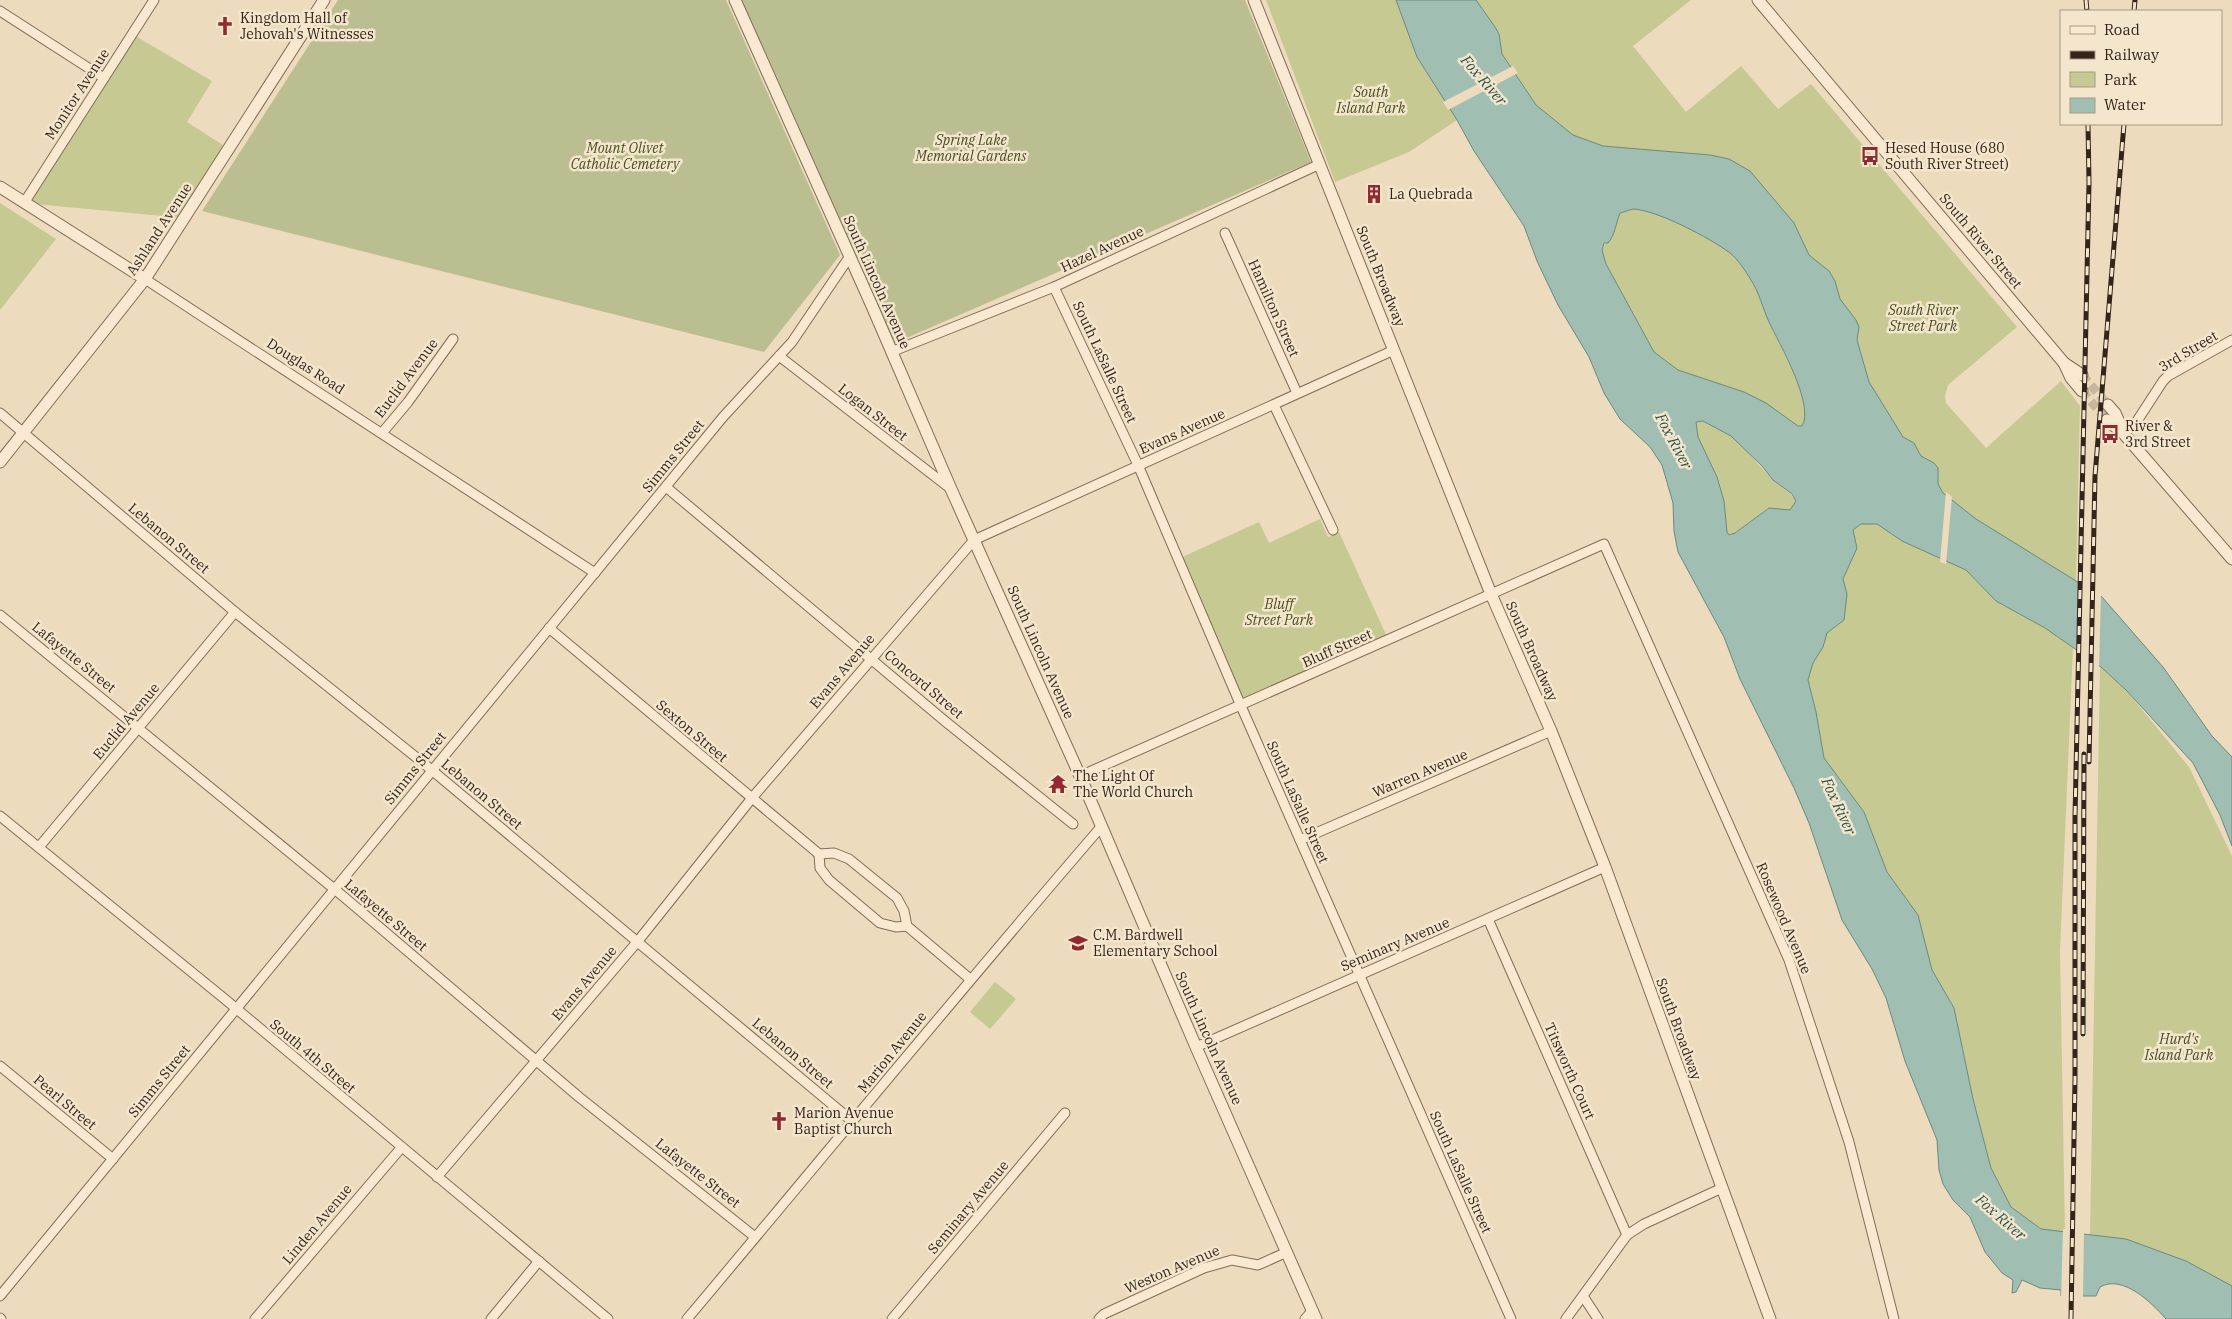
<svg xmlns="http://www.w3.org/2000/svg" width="2232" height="1319" font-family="'IBM Plex Serif',serif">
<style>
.green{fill:#c6c992}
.cemetery{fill:#bbbe91}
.water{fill:#a1beb3;stroke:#698a80;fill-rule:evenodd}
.pier{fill:#ecdbbd}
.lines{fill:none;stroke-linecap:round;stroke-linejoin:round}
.minor-tunnel{stroke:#c7b79d;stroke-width:9;stroke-dasharray:9 4.5;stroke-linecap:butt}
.minor-casing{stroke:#836c57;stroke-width:11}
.tertiary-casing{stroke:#836c57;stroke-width:13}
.minor{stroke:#f8e9d0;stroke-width:9}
.tertiary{stroke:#f8e9d0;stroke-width:11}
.rail-casing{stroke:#33251b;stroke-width:5}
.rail{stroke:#f4e6cc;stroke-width:3;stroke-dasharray:9;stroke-linecap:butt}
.labels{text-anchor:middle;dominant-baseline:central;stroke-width:5;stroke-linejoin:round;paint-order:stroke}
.poi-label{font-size:14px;fill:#33251b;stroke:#f4e6cc;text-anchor:start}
.park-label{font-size:14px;font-style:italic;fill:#474f22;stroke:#f4e6cc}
.street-label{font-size:14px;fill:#33251b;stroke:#f4e6cc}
.water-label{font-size:15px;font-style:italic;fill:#2b534e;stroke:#f4e6cc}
</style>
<rect width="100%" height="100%" fill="#ecdbbd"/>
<g class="green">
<path d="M1266,0H1396L1417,57L1457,120L1409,152L1335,182Z"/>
<path d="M1476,0H1691L1633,46L1686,112L1741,66L1778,109L1811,84L2017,327L1948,385L1945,396L1946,403L1986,448L2061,381L2080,406L2076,582L1976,519L1943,493L1938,484V468L1934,463L1921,456L1914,443L1903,437L1869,382L1857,340L1859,327L1856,320L1840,299L1835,281L1809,255L1794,223L1772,198L1729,159L1710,155L1603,146L1573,135L1536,105L1502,54L1499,34L1495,27Z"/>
<path d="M132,34L212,81L187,122L229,149L184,218L24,203Z"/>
<path d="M0,203L56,239L0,310Z"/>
<path d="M1633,209C1657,210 1710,238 1730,253C1738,259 1746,272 1751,280C1759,292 1763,309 1769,322C1779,344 1815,405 1802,426H1798L1744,392L1678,370L1654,352L1606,264C1601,250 1600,246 1613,237L1614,228L1620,213Z"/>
<path d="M1696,421C1727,421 1753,460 1773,480C1781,488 1790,491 1796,501L1790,510L1768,508L1735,533L1729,535L1727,532L1724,501L1717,477L1698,437Z"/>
<path d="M1320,519L1328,537L1339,532L1388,639L1241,706L1178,559L1259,522L1269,543Z"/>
<path d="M1861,524H1877L1902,541L1966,570L1996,601L2045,628L2073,648L2060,951L2065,1232L2041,1229L2011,1207L1991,1168L1973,1099L1954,1008L1932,970L1918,915L1887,872L1864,812L1824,758L1816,712L1808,680L1813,663L1823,647L1827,633L1844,620L1847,594L1843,579L1857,548L1853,530Z"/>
<path d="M2100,667L2126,690L2189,767L2232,856V1286L2186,1261L2126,1239L2090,1235Z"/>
<path d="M995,982L1016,999L990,1029L970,1012Z"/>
</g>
<g class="cemetery">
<path d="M338,0H726L840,255L764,352L202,211Z"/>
<path d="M741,0H1245L1311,162L895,343Z"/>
</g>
<path class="water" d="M1396,0H1476L1495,27L1499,34L1502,54L1536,105L1573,135L1603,146L1710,155L1729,159L1750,171L1794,223L1809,255L1829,271L1835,281L1840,299L1856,320L1859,327L1857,340L1869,382L1903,437L1914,443L1921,456L1934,463L1938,468V484L1943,493L1976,519L2102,597L2163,667L2212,736L2232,757V846L2220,815L2193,763L2126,690L2101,667L2045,628L1996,601L1966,570L1902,541L1877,524H1861L1853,530L1857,548L1843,579L1847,594L1844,620L1827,633L1823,647L1813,663L1808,680L1816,712L1824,758L1864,812L1887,872L1918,915L1932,970L1954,1008L1973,1099L1991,1168L2011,1207L2041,1229L2126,1239L2186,1261L2232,1286V1319H2166C2152,1303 2123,1274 2100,1287L2096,1296H2061V1290L2040,1288L2022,1280L2016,1292L2012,1293L2013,1280L2002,1273L1985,1252L1970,1217L1953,1200L1943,1184L1939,1170L1937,1140L1905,1061L1886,998L1872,969L1842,920L1809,823L1794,788L1740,679L1724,637L1678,552L1674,531L1673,503L1662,465L1650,447L1620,419L1604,393L1589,357L1558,305L1537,261L1524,226L1474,151L1457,120L1417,57ZM1633,209C1657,210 1710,238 1730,253C1738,259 1746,272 1751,280C1759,292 1763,309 1769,322C1779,343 1815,405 1802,426H1798L1766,403L1744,392L1678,370L1654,352L1606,264L1602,250L1604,243H1608C1615,235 1616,223 1620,213ZM1703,421L1731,436L1762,466L1773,480L1792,494L1796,501L1790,510L1769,508L1735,533L1729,535L1727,532L1724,501L1717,477L1698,437L1696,422Z"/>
<g class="pier">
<path d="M1513,66L1518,73L1448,110L1443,102Z"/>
<path d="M1946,492L1952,497L1946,564L1940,562Z"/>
<path d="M2080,581L2101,594L2099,669L2078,654Z"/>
<path d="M2063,1229L2084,1231L2083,1299L2061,1298Z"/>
</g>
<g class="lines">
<g class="minor-tunnel">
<path d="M2082,375L2108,405"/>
<path d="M2082,391L2107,420"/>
</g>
<g class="minor-casing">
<g id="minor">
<path d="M0,11L104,78"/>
<path d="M24,203L154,0"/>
<path d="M1225,233L1297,393"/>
<path d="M145,279L595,573"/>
<path d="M1054,287L1138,465L1241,706L1511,1319"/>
<path d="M891,352L1054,287L1320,164"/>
<path d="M779,356L951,489"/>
<path d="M1274,405L1333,530"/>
<path d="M0,413L235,612L422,762L852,1121"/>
<path d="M382,433L408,402L453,339"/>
<path d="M2123,433L2137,421L2163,381L2168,376L2232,340"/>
<path d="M666,487L946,722L1073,824"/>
<path d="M0,615L344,897L579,1097L755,1237"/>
<path d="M549,628L819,854L834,853L849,859L897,898L904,911L907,926L970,979"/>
<path d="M1080,776L1604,544L1789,960L1849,1142L1894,1319"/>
<path d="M0,816L226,1000L608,1319"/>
<path d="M1300,840L1551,731"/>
<path d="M39,847L235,612"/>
<path d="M819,854L820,868L829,880L880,923L896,927L907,926"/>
<path d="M1488,919L1627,1235"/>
<path d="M1196,1047L1605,867"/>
<path d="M0,1066L113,1159"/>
<path d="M437,1177L638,941L752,798L974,540L1394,350"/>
<path d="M0,1296L723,417L792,342L850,256"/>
<path d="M1583,1296L1598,1319"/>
<path d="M0,1318L1,1319"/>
<path d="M255,1319L401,1148"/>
<path d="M491,1319L539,1261"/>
<path d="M687,1319C825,1155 961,989 1101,827"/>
<path d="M892,1319L1065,1113"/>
<path d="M1099,1319L1104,1314L1204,1268L1232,1260L1258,1265L1287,1252"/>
<path d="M1305,1319L1312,1311"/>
<path d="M1566,1319L1627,1235L1644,1224L1722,1188"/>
</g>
</g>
<g class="tertiary-casing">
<g id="tertiary">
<path d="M735,0L872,306L951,489L1080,776L1196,1047L1316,1319"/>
<path d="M1254,0L1491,594L1551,731L1605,867L1770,1319"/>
<path d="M1758,0L2064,363L2071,378L2082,391"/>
<path d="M0,187L145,279"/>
<path d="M2064,363L2082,375"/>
<path d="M2108,405L2115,413L2123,431"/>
<path d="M2107,420L2123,433L2232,559"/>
<path d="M0,462L145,279L324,0"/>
</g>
</g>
<use href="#minor" class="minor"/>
<use href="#tertiary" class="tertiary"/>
<g class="rail-casing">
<g id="rail">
<path d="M2086,0L2087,11"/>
<path d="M2134,11L2135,0"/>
<path d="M2089,762L2095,476L2124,124"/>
<path d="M2083,1034L2084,754"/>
<path d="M2071,1319L2075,1079V817L2089,183L2088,124"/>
</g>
</g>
<use href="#rail" class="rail"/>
</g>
<defs>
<g id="church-bare" transform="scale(1.5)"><path d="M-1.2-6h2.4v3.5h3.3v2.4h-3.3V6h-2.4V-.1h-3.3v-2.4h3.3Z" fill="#912930" stroke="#f4e6cc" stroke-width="2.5" paint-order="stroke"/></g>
<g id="bus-bare" transform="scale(1.5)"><path d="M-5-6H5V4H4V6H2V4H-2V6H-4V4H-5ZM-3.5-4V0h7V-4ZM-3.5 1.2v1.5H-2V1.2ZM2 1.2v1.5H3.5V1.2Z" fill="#912930" stroke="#f4e6cc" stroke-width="2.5" paint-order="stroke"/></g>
<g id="building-bare" transform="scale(1.5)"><path d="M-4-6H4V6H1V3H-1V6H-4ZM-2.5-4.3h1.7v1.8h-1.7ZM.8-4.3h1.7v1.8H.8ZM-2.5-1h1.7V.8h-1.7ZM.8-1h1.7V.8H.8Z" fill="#912930" stroke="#f4e6cc" stroke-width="2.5" paint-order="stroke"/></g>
<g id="temple-bare" transform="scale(1.5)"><path d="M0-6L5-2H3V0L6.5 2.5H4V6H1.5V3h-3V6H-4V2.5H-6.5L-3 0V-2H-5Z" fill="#912930" stroke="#f4e6cc" stroke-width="2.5" paint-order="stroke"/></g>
<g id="school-bare" transform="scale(1.5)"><path d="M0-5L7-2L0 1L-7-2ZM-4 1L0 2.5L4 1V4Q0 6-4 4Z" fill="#912930" stroke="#f4e6cc" stroke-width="2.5" paint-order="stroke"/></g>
</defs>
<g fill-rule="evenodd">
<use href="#church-bare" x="225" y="26"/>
<use href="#bus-bare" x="1870" y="156"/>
<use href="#building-bare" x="1374" y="194"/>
<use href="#bus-bare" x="2110" y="434"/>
<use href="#temple-bare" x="1058" y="784"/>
<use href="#school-bare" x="1078" y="943"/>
<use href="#church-bare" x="779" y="1121"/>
</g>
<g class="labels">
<g class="poi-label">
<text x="240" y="18">Kingdom Hall of<tspan x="240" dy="16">Jehovah's Witnesses</tspan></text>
<text x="1885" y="148">Hesed House (680<tspan x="1885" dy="16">South River Street)</tspan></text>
<text x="1389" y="194">La Quebrada</text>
<text x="2125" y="426">River &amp;<tspan x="2125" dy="16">3rd Street</tspan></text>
<text x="1073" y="776">The Light Of<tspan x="1073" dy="16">The World Church</tspan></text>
<text x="1093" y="935">C.M. Bardwell<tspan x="1093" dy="16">Elementary School</tspan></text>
<text x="794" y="1113">Marion Avenue<tspan x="794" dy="16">Baptist Church</tspan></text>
</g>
<g class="park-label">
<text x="1371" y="92">South<tspan x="1371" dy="16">Island Park</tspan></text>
<text x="971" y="140">Spring Lake<tspan x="971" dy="16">Memorial Gardens</tspan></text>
<text x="625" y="148">Mount Olivet<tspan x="625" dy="16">Catholic Cemetery</tspan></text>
<text x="1923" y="310">South River<tspan x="1923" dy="16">Street Park</tspan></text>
<text x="1279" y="604">Bluff<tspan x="1279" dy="16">Street Park</tspan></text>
<text x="2179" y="1039">Hurd's<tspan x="2179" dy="16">Island Park</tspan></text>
</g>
<g class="street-label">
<text transform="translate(77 94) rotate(-57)">Monitor Avenue</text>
<text transform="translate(159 229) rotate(-57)">Ashland Avenue</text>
<text transform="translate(1981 241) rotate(50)">South River Street</text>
<text transform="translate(1102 249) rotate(-25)">Hazel Avenue</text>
<text transform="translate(1381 276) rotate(68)">South Broadway</text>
<text transform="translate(877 282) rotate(66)">South Lincoln Avenue</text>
<text transform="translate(1274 308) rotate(66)">Hamilton Street</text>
<text transform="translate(2188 351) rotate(-31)">3rd Street</text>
<text transform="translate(1105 362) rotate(65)">South LaSalle Street</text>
<text transform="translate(306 366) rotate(33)">Douglas Road</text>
<text transform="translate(406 378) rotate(-53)">Euclid Avenue</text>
<text transform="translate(873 412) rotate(38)">Logan Street</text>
<text transform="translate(1182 431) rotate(-24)">Evans Avenue</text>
<text transform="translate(673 456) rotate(-51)">Simms Street</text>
<text transform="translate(169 538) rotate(40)">Lebanon Street</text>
<text transform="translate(1337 648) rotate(-24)">Bluff Street</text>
<text transform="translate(1532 651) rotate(66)">South Broadway</text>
<text transform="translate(1041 652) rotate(66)">South Lincoln Avenue</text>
<text transform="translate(74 657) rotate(39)">Lafayette Street</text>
<text transform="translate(842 671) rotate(-50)">Evans Avenue</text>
<text transform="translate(924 684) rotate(40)">Concord Street</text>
<text transform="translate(126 721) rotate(-50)">Euclid Avenue</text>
<text transform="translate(692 731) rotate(40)">Sexton Street</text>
<text transform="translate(415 768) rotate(-51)">Simms Street</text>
<text transform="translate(1420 773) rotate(-23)">Warren Avenue</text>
<text transform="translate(482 794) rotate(40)">Lebanon Street</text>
<text transform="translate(1298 802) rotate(66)">South LaSalle Street</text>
<text transform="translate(386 915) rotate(40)">Lafayette Street</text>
<text transform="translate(1784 918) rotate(67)">Rosewood Avenue</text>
<text transform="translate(1395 944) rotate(-23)">Seminary Avenue</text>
<text transform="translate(584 983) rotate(-50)">Evans Avenue</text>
<text transform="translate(1679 1029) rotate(70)">South Broadway</text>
<text transform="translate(1209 1038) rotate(66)">South Lincoln Avenue</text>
<text transform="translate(892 1052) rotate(-51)">Marion Avenue</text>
<text transform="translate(793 1053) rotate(40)">Lebanon Street</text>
<text transform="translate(313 1056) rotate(40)">South 4th Street</text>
<text transform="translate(1570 1071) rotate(66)">Titsworth Court</text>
<text transform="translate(159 1081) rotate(-51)">Simms Street</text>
<text transform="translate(65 1102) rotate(40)">Pearl Street</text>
<text transform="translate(1461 1172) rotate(66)">South LaSalle Street</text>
<text transform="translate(698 1173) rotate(38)">Lafayette Street</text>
<text transform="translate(968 1207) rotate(-50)">Seminary Avenue</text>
<text transform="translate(317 1224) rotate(-50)">Linden Avenue</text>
<text transform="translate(1172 1269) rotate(-23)">Weston Avenue</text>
</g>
<g class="water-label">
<text transform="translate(1484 80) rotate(49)">Fox River</text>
<text transform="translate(1674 441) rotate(62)">Fox River</text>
<text transform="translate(1839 806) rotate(65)">Fox River</text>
<text transform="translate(2001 1217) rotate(41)">Fox River</text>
</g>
</g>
<rect x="2060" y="10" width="162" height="115" fill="#f4e6cc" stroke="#a79985"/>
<rect x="2070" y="26" width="25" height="8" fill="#f8e9d0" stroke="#a79985"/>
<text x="2104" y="35" font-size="15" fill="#33251b">Road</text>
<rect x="2070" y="51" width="25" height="8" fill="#33251b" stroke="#a79985"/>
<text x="2104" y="60" font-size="15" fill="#33251b">Railway</text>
<rect x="2070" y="72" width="25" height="15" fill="#c6c992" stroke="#a79985"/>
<text x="2104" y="85" font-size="15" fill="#33251b">Park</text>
<rect x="2070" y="98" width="25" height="15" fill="#a1beb3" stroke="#a79985"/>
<text x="2104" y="110" font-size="15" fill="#33251b">Water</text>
</svg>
